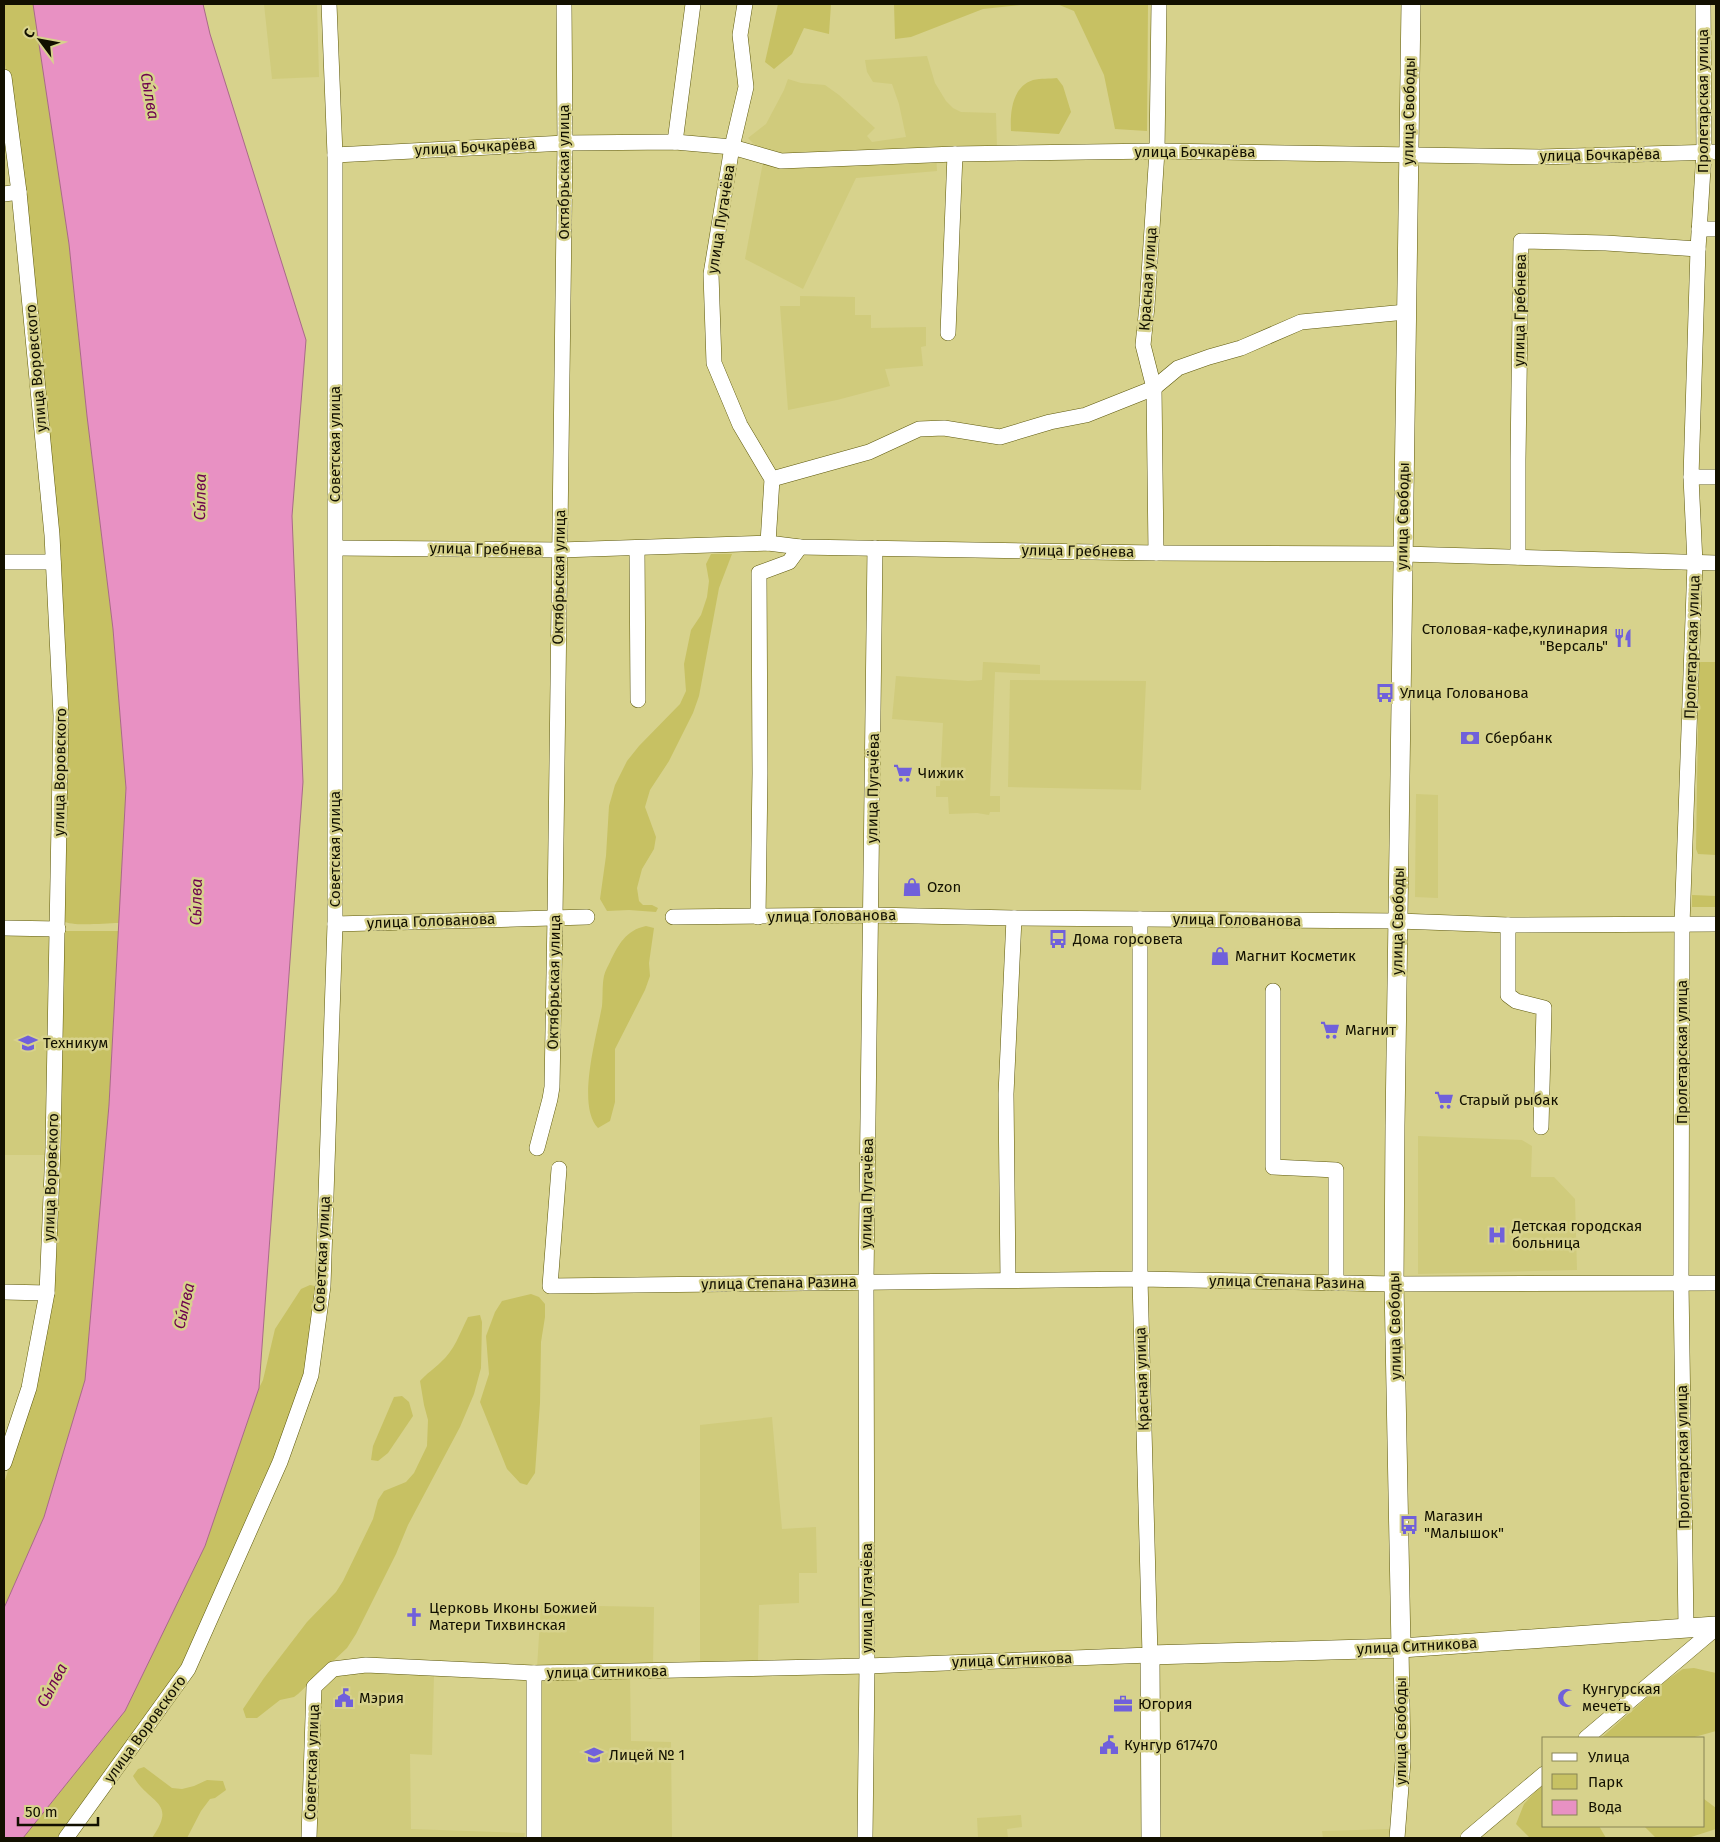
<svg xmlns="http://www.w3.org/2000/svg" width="1720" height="1842" font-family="'Fira Sans',sans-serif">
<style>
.built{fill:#d0cb7c}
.green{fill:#c7c163}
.water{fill:#e891c3;stroke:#a86a88}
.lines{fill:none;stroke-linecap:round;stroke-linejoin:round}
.minor-casing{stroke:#5d580b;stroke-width:16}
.major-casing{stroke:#5d580b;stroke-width:20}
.minor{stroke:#fff;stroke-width:15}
.major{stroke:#fff;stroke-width:19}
.labels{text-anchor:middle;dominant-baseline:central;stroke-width:5;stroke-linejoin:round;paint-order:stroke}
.street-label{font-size:15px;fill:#121000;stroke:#d7d28c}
.poi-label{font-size:15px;fill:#121000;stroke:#d7d28c;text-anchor:start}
.water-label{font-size:16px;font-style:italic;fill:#6d014e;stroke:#d7d28c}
</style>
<rect width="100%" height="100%" fill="#d7d28c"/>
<g class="built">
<path d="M264,4H317L319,77L272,79Z"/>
<path d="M927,56L935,83L946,101L953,108L961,112L996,113L997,148L936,152L937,171L856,178L803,289L745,259L763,162L757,147L748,138L766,124L784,90L788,79L801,83L825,85L839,95L875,128L867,136L872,142L906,137L899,104L892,84L873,82L867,72L865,60Z"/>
<path d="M800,296L855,297V315H871V328L926,327V346L921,347L923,366L885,369L890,386L837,400L788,410L780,306H800Z"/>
<path d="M983,662L1040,665V674L995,672L990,796H1000V812H990L989,815L977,813L949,814L948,797H936V786H940L943,723L892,719L896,676L968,681L982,680Z"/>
<path d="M1010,680L1146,681L1141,790L1008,787Z"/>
<path d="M1416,794L1438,795V898L1415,897Z"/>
<path d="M4,931H56L48,1155H4Z"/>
<path d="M1418,1136L1522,1140L1532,1146L1531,1177H1554L1575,1199L1577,1270L1418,1274Z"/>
<path d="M772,1417L782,1529L816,1527L817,1573H799V1603L759,1605L758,1661L700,1663V1425Z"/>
<path d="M541,1605L654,1607L653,1664L537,1668Z"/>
<path d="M334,1671L434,1675L432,1755L410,1754L411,1829L525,1833L524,1838H312L317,1687Z"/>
<path d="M630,1674L631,1741L671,1742L672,1838H539L538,1677Z"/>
<path d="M1021,1815L1022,1827L1007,1829L1008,1838H923V1837H978L977,1818Z"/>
<path d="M1393,1829L1392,1838H1323L1322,1831Z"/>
</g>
<g class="green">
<path d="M4,4H33L69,244L87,416L113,629L126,788L119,923C103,923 75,927 62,921L63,795L23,198L4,57Z"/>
<path d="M778,4H831L829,34L804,28L792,54L774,69L765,62Z"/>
<path d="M894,4H1030L983,9L911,37L895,39Z"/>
<path d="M1057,4H1148L1147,131L1115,129L1104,75L1074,11Z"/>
<path d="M1057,78L1063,86L1071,112L1059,134L1011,131C1010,112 1012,87 1033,80C1041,78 1050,79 1057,78Z"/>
<path d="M711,554H732L719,588L699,696L693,713L669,761L650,790L645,807L656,837L654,849L642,869L637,888L639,901L643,905H652L658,908L656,912L629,910L607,911L600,899L606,856L609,806L615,785L627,761L639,746L680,704L686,691L684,664L691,630L701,615L707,597L709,581L706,564Z"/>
<path d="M1699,662H1716V855L1698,854L1696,849Z"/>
<path d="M1692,895L1716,896V907H1692Z"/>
<path d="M646,926L654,928L649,963L650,976L645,990L615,1049V1102L610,1121L598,1128C576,1106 597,1035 602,1006C603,997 602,985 604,976C605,971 608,966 610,962C618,945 626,930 646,926Z"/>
<path d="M60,931H118L109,1105L85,1380L44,1517L4,1608V1484L35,1379Z"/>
<path d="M310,1285L315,1286L318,1300L302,1386L286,1436L258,1490L233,1555L183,1667L166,1694L58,1838H23L125,1711L205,1546L259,1388L263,1380L275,1329L301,1289Z"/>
<path d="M531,1294L539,1297L545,1304V1317L541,1342L540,1403L535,1473L527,1485L520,1483L507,1469L480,1402L489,1374L486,1336L495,1312L502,1301Z"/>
<path d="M480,1315L482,1322L481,1368L474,1394L460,1427L408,1525L396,1554L356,1634L347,1648L298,1694L294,1697L280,1700L257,1718H246L243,1709L264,1678L307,1622L336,1592L343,1581L373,1519L378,1500L384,1491L406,1482L414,1473L427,1446L428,1420L424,1405L420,1381C427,1373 434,1369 441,1362C454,1351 460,1333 468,1317Z"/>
<path d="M402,1396L409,1402L413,1416L388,1453L378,1461L371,1460L373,1446L394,1397Z"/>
<path d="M1694,1668L1716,1673V1731L1691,1738H1601L1667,1680L1683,1669Z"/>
<path d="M144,1767L172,1788L182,1789L194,1786L207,1780L223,1781L226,1790L215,1798L210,1799L201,1811L187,1838H152C178,1801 149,1804 133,1776L138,1769Z"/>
<path d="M1544,1782V1826H1599L1606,1838L1529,1837L1516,1824L1524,1804Z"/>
<path d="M1704,1799L1716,1808V1829L1688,1838H1656L1644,1826H1704Z"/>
</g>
<path class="water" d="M33,4H203L210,34L306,340L292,516L303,782L259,1388L205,1546L125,1711L23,1838H4V1608L44,1517L85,1380L109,1105L126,788L113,629L87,416L69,244Z"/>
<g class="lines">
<g class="minor-casing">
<g id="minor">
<path d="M745,4L740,35L746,87L732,147L711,274L714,363L740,425L772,479L768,543"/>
<path d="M4,77L19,192L52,535L61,716L53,1148L47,1293L29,1388L4,1463"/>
<path d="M675,142L693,4"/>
<path d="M335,155L565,143L675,142L732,147L781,161L955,154L1157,151L1540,157L1716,152"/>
<path d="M4,194L19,192"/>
<path d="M1699,229H1716"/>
<path d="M948,333L955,154"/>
<path d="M1691,477H1716"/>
<path d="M772,479L869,452L919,429L944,428L1000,437L1050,422L1086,415L1154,388L1178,368L1209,357L1241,348L1301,322L1406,312"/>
<path d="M336,548L560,550L768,543L800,547L1156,553L1403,554L1716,563"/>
<path d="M637,548L638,700"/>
<path d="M1156,553L1154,388L1143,345L1147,306L1157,151L1159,4"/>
<path d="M1518,557V460L1521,241L1606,243L1698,249"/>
<path d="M4,562H53"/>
<path d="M673,917L871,915L1014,918L1398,921L1508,925L1716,924"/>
<path d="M758,917L760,773L759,573L789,562L800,547"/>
<path d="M335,924L587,917"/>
<path d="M1508,925V995L1516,1001L1544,1008L1541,1127"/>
<path d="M4,928L58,929"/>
<path d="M1273,991V1167L1336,1170V1283"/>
<path d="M537,1148L550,1099L552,1087L555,917L565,143L564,4"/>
<path d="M559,1169L550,1286L1140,1279L1394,1284L1716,1283"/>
<path d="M1008,1280L1006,1094L1014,918"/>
<path d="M4,1292L47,1293"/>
<path d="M1686,1627L1681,1283L1682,925L1695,563L1691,477L1698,249L1704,152L1703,4"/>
<path d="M534,1673V1838"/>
<path d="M1586,1738L1716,1628"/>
<path d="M66,1838L188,1669L280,1462L311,1375L323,1286L335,924V155L329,4"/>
<path d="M309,1838L314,1687L333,1669L366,1665L534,1673L867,1666L1150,1655L1140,1279V919"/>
<path d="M865,1838L867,1666L866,1281L875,548"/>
<path d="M1397,1838L1403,1761L1401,1648"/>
<path d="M1468,1838L1544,1774"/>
</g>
</g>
<g class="major-casing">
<g id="major">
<path d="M1401,1648L1394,1284L1395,1126L1411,4"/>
<path d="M1151,1838L1150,1655L1401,1648L1716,1626"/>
</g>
</g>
<use href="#minor" class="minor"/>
<use href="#major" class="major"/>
</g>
<defs>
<g id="restaurant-bare" transform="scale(1.5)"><path d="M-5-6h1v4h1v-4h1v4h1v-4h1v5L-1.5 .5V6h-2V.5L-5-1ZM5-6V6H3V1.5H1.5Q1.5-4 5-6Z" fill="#7060db" stroke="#d7d28c" stroke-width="2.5" paint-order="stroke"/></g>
<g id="bus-bare" transform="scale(1.5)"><path d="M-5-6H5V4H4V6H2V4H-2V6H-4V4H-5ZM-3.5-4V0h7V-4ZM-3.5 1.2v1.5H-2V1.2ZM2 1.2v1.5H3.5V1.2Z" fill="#7060db" stroke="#d7d28c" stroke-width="2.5" paint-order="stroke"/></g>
<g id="bank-bare" transform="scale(1.5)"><path d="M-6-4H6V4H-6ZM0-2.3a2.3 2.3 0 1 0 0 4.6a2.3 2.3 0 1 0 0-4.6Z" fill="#7060db" stroke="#d7d28c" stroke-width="2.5" paint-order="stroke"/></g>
<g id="supermarket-bare" transform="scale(1.5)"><path d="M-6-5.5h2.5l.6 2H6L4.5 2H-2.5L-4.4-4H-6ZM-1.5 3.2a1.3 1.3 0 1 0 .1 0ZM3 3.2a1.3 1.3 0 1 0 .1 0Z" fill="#7060db" stroke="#d7d28c" stroke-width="2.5" paint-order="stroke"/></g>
<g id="shop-bare" transform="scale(1.5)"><path d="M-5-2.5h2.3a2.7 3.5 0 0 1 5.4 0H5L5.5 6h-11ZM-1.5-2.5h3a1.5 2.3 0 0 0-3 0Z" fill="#7060db" stroke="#d7d28c" stroke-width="2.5" paint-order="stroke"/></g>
<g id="university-bare" transform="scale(1.5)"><path d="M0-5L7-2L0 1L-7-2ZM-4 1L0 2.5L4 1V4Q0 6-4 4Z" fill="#7060db" stroke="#d7d28c" stroke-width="2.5" paint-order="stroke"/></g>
<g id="hospital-bare" transform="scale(1.5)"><path d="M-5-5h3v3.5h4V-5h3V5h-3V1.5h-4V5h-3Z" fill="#7060db" stroke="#d7d28c" stroke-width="2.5" paint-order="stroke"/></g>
<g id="church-bare" transform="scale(1.5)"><path d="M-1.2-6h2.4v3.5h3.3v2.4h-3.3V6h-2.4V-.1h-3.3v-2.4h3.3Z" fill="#7060db" stroke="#d7d28c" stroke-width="2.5" paint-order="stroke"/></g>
<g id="civic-bare" transform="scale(1.5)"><path d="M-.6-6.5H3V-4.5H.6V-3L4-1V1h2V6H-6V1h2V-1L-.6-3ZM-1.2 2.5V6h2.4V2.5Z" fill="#7060db" stroke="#d7d28c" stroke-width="2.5" paint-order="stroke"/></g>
<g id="mosque-bare" transform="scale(1.5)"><path d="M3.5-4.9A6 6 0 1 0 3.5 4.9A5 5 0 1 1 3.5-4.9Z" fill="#7060db" stroke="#d7d28c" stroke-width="2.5" paint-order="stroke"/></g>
<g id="office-bare" transform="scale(1.5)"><path d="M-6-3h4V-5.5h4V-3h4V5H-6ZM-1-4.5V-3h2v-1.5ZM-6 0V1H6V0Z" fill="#7060db" stroke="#d7d28c" stroke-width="2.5" paint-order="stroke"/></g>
<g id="school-bare" transform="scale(1.5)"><path d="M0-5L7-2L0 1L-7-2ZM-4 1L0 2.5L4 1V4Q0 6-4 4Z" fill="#7060db" stroke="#d7d28c" stroke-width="2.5" paint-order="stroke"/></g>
</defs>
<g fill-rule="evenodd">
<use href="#restaurant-bare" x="1623" y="638"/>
<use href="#bus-bare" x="1385" y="693"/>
<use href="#bank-bare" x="1470" y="738"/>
<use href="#supermarket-bare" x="903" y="773"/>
<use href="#shop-bare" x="912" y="887"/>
<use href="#bus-bare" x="1058" y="939"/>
<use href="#shop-bare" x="1220" y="956"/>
<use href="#supermarket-bare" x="1330" y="1030"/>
<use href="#university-bare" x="28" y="1043"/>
<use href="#supermarket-bare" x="1444" y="1100"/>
<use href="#hospital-bare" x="1497" y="1235"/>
<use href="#bus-bare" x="1409" y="1525"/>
<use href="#church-bare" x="414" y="1617"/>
<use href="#civic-bare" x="344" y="1698"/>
<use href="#mosque-bare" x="1567" y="1698"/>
<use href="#office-bare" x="1123" y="1704"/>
<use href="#civic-bare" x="1109" y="1745"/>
<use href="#school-bare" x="594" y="1755"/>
</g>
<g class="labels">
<g class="street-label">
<text transform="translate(1703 101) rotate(-90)">Пролетарская улица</text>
<text transform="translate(1409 111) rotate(-89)">улица Свободы</text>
<text transform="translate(475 147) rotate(-3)">улица Бочкарёва</text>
<text x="1195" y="152">улица Бочкарёва</text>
<text transform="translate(1600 155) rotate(-1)">улица Бочкарёва</text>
<text transform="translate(564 172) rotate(-90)">Октябрьская улица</text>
<text transform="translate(721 219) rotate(-81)">улица Пугачёва</text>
<text transform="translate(1148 279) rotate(-86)">Красная улица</text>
<text transform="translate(1520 310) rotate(-89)">улица Гребнева</text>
<text transform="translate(36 368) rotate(-95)">улица Воровского</text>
<text transform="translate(335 444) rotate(-90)">Советская улица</text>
<text transform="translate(1403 516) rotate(-89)">улица Свободы</text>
<text transform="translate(486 549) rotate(1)">улица Гребнева</text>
<text transform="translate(1078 551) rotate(1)">улица Гребнева</text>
<text transform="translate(559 577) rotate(-89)">Октябрьская улица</text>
<text transform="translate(1692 647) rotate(-88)">Пролетарская улица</text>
<text transform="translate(60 772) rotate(-89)">улица Воровского</text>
<text transform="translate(873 788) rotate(-89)">улица Пугачёва</text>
<text transform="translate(335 849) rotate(-90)">Советская улица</text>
<text transform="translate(832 916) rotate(-1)">улица Голованова</text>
<text transform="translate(1237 920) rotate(1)">улица Голованова</text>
<text transform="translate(431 921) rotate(-2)">улица Голованова</text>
<text transform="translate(1398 921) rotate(-89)">улица Свободы</text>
<text transform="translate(554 982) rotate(-89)">Октябрьская улица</text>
<text transform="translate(1682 1052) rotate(-90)">Пролетарская улица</text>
<text transform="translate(51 1177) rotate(-88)">улица Воровского</text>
<text transform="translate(867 1193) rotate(-89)">улица Пугачёва</text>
<text transform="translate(322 1254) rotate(-87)">Советская улица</text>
<text transform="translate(1287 1282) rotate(1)">улица Степана Разина</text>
<text transform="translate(779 1283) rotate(-1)">улица Степана Разина</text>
<text transform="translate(1395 1326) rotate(-91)">улица Свободы</text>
<text transform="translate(1142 1379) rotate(-92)">Красная улица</text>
<text transform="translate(1683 1457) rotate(-91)">Пролетарская улица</text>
<text transform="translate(867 1598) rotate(-90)">улица Пугачёва</text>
<text transform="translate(1417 1646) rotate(-3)">улица Ситникова</text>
<text transform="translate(1012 1660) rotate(-2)">улица Ситникова</text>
<text transform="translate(607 1672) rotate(-1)">улица Ситникова</text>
<text transform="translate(145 1729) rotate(-54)">улица Воровского</text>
<text transform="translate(1401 1731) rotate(-90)">улица Свободы</text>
<text transform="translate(312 1762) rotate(-88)">Советская улица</text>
</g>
<g class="poi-label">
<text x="1608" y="629" text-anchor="end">Столовая-кафе,кулинария<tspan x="1608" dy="17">"Версаль"</tspan></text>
<text x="1400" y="693">Улица Голованова</text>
<text x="1485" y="738">Сбербанк</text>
<text x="918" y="773">Чижик</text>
<text x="927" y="887">Ozon</text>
<text x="1073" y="939">Дома горсовета</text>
<text x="1235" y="956">Магнит Косметик</text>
<text x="1345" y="1030">Магнит</text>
<text x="43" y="1043">Техникум</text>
<text x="1459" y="1100">Старый рыбак</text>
<text x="1512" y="1226">Детская городская<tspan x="1512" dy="17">больница</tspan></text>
<text x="1424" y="1516">Магазин<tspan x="1424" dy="17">"Малышок"</tspan></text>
<text x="429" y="1608">Церковь Иконы Божией<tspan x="429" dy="17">Матери Тихвинская</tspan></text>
<text x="1582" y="1689">Кунгурская<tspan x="1582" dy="17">мечеть</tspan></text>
<text x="359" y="1698">Мэрия</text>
<text x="1138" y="1704">Югория</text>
<text x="1124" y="1745">Кунгур 617470</text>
<text x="609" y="1755">Лицей № 1</text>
</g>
<g class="water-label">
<text transform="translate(150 96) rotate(80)">Сы́лва</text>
<text transform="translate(200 497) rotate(-89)">Сы́лва</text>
<text transform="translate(196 902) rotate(-89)">Сы́лва</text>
<text transform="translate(184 1306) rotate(-77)">Сы́лва</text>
<text transform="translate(52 1685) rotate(-62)">Сы́лва</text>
</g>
</g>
<rect width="1720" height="1842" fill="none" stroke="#121000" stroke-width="10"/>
<rect x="1542" y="1737" width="162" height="90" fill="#d7d28c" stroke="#888454"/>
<rect x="1552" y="1753" width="25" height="8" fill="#ffffff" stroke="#888454"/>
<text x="1588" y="1762" font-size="15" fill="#121000">Улица</text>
<rect x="1552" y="1774" width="25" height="15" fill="#c7c163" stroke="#888454"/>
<text x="1588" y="1787" font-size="15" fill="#121000">Парк</text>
<rect x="1552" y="1800" width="25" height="15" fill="#e891c3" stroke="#888454"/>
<text x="1588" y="1812" font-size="15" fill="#121000">Вода</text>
<g transform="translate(40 40) rotate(302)" stroke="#d7d28c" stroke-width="4" paint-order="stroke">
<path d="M0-4L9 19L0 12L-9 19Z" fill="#121000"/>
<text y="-8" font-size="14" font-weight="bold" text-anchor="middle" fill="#121000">С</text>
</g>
<path d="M18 1817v8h80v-8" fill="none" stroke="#121000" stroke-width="2.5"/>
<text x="25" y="1817" font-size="15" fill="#121000" stroke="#d7d28c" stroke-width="4" paint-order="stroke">50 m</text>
</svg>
